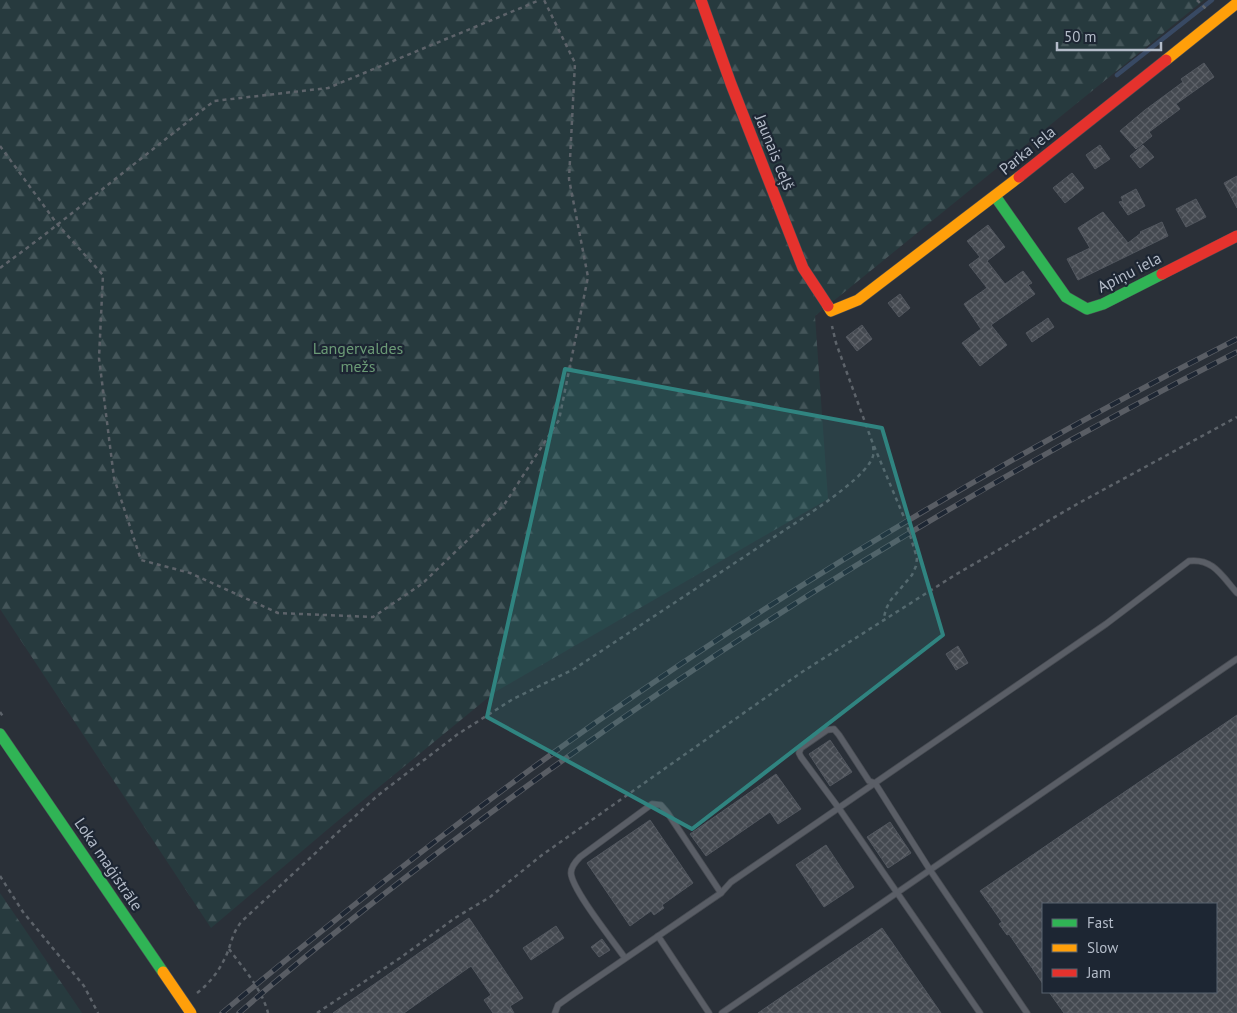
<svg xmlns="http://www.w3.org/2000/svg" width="1237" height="1013" font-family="'PT Sans',sans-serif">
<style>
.forest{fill:url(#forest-firs)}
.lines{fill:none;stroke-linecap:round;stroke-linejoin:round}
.stream{stroke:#384963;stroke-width:4.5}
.building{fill:url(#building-cross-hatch);stroke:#52575f}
.lane-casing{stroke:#484c53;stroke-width:7}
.fast-casing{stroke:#484c53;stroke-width:12}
.slow-casing{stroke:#484c53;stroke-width:12}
.jam-casing{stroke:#484c53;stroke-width:12}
.path{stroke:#5d636a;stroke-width:2.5;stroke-dasharray:4 4;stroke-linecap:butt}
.lane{stroke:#5a5e66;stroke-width:5.5}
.fast{stroke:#30b455;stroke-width:11}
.slow{stroke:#ff9f0a;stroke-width:11}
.jam{stroke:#e5322d;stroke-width:11}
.rail-casing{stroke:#595d64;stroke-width:5.5}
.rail{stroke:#1d2633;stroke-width:4;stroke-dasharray:11;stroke-linecap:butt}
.slow-bridge-casing{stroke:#484c55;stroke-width:12;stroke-linecap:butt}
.slow-bridge{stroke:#ff9f0a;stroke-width:11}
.marked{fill:#308480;fill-opacity:0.2;stroke:#308480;stroke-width:4;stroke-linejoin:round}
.labels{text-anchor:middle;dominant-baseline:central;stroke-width:4.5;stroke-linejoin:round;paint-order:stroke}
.street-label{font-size:16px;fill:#b4bcc9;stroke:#1d2633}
.park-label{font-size:16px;fill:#6b9a76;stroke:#1d2633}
</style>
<defs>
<pattern id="forest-firs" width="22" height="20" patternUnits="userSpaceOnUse" patternTransform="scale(1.25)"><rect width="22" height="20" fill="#273a3e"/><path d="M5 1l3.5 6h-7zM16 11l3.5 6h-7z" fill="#445559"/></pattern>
<pattern id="building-cross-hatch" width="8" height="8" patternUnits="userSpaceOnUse" patternTransform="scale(1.25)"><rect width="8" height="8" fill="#444950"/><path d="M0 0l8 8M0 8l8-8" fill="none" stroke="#5d6168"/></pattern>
</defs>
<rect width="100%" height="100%" fill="#2a3038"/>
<g class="forest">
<path d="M0,0H1204L815,316L828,499L495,692L334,824L211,928L0,609Z"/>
<path d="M0,893L82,1013H0Z"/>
</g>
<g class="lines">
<path class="stream" d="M1117,75L1212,0"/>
</g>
<g class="building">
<path d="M1204,63L1214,77L1176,104L1180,109L1149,132L1152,136L1136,149L1120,131L1145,110L1183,82L1181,79Z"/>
<path d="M1100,145L1110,159L1095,169L1086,155Z"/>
<path d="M1143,145L1154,157L1140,168L1130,156Z"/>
<path d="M1072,173L1084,188L1065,203L1053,188Z"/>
<path d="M1237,176V208L1224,183Z"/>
<path d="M1136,189L1145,206L1128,215L1119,202L1123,201L1121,197Z"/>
<path d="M1196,199L1206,217L1186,227L1176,209Z"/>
<path d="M1103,212L1128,243L1141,233L1140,232L1162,222L1168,236L1078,280L1067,259L1090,248L1078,228Z"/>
<path d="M988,225L1005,247L987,261L1005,284L1023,271L1032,283L1028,285L1035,294L991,325L1007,345L980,366L962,343L981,329L964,304L987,288L969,265L980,257L967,241Z"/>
<path d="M900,294L910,308L899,317L888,303Z"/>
<path d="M1048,318L1054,327L1032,342L1026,333Z"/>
<path d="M862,325L872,339L857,351L846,337Z"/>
<path d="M958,646L968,663L956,670L946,654Z"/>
<path d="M1237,715V1013H1064L1049,992H1216V904H1043V984L1009,934L1007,935L999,924L1002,922L980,891Z"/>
<path d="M830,740L852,772L830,786L809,754Z"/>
<path d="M776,774L801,809L778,824L770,812L706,856L690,834Z"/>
<path d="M650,820L693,883L662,905L664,908L654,915L651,911L630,926L587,863Z"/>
<path d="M890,822L911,853L888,868L867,837Z"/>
<path d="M826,845L854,887L824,907L796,865Z"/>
<path d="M469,918L523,998L510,1006L514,1013H493L484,1000L491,995L471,966L404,1013H333Z"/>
<path d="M556,926L564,938L531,960L523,948Z"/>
<path d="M882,928L941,1013H758Z"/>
<path d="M602,939L610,950L599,957L591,947Z"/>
</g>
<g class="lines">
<g class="lane-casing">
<g id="lane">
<path d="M658,936L709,1013"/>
<path d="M625,958C614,942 572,890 571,873C571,867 576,861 580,857L652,804L661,805L667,812L721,893"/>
<path d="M555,1013L558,1005L572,995L721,893L731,882L1106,624L1189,561C1213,558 1222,576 1237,593"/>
<path d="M722,1013L1237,659"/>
<path d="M980,1013L838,807L801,757L799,753L801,748L827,730L834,729L839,735L869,781L875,783L930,870L1027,1013"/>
</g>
</g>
<g class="fast-casing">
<g id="fast">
<path d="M995,196L1066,297L1087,309L1103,304L1162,274"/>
<path d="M0,734L163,972"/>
</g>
</g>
<g class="slow-casing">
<g id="slow">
<path d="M1166,60L1237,3"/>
<path d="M828,306L831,311L858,300L1019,177"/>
</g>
</g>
<g class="jam-casing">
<g id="jam">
<path d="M701,0L731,84L803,268L828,306"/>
<path d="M1019,177L1166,60"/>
<path d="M1162,274L1237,236"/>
</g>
</g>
<g class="path">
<path d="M1197,0L1207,10"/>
<path d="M0,146L58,225L103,275L99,358L114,478L141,560L190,573L278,613L373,617L423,583L504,505L559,420L588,277L569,179L575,63L544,0"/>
<path d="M0,268L43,236L214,101L328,88L540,0"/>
<path d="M874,446L906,522L917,558L916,566L912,575L890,601L886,609L883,621"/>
<path d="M0,712L4,718"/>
<path d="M0,876L23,912L84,986L98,1013"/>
<path d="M229,949C243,968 262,989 268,1013"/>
<path d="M197,993C210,983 219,971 226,956C232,942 232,933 242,921L377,796L458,734L513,699L574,669L809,514C825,503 868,474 873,456C874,452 873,448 873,444L836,343L832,326"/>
<path d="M317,1013L400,958L455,918L490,897L542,855L802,672L955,575L1079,503L1237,417"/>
</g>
<use href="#lane" class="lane"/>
<use href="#fast" class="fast"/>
<use href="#slow" class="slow"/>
<use href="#jam" class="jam"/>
<g class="rail-casing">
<g id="rail">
<path d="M222,1013C343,912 466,814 595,723C799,579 1015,453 1237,339"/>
<path d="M239,1013C319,943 404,878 489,814C725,639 975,485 1237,352"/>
</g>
</g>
<use href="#rail" class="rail"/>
<g class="slow-bridge-casing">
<path id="slow-bridge" d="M163,972L191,1013"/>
</g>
<use href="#slow-bridge" class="slow-bridge"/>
</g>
<path class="marked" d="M565,369L882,428L943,635L692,829L487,717Z"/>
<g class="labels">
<g class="street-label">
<text transform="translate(1027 150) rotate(-39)">Parka iela</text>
<text transform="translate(775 152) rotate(68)">Jaunais ceļš</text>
<text transform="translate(1129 272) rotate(-27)">Apiņu iela</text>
<text transform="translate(109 864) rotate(56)">Loka maģistrāle</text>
</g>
<g class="park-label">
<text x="358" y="348">Langervaldes<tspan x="358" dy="18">mežs</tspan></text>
</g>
</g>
<rect x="1042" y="903" width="175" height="90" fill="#1d2633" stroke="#59626f"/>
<rect x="1052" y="919" width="25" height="8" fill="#30b455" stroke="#59626f"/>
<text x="1087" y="928" font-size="15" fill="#b4bcc9">Fast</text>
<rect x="1052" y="944" width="25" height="8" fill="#ff9f0a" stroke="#59626f"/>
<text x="1087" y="953" font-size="15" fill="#b4bcc9">Slow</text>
<rect x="1052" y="969" width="25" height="8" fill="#e5322d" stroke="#59626f"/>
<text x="1087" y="978" font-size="15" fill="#b4bcc9">Jam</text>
<path d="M1057 42v8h104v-8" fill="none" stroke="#b4bcc9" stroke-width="2.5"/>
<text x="1064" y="42" font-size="15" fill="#b4bcc9" stroke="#1d2633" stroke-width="4" paint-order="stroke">50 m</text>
</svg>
